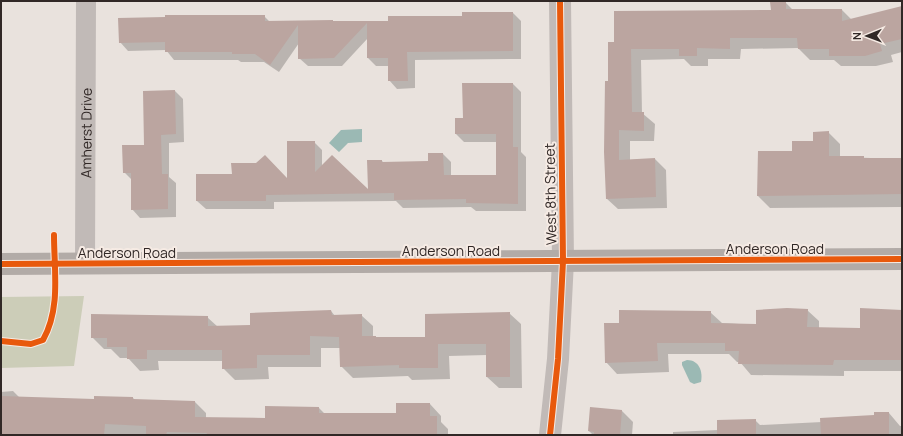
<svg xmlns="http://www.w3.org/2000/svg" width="903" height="436" font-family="Manrope,sans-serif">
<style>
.green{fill:#cccdb8}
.water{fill:#9bb9b4}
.shadow{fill:#0003}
.building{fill:#bba5a0}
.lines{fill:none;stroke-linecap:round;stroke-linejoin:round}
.minor{stroke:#c1bab7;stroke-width:20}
.tertiary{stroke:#c1bab7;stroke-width:22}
.secondary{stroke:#b2aba7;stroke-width:22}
.cycleway-casing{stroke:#f6ebe4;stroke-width:8}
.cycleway{stroke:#e8590c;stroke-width:6}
.labels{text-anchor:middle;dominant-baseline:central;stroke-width:4;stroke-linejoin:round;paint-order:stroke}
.street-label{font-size:14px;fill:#312826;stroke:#f6ebe4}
</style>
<rect width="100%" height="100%" fill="#e9e2dd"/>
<path class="green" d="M84,296L74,366L1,368V297Z"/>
<g class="water">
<path d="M362,129V142L348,143L339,152L329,143L341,130Z"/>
<path d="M687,360C699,360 703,371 701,382L694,384L690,382L682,365V362Z"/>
</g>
<g class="shadow">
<path d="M786,3L793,10H842L852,20L902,7V52L891,55L893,62L876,66H841L834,60H810L798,48L741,49L740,59H708V66H691L684,59L641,60L642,113L655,124L654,141H630V160L655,159L666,170L667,208L618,209L606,198L609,82L615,43L772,11Z"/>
<path d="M513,13L521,21V59L415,60V88L397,89L389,80V66H376L368,58V38L342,66H308L299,58V43L279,72L264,62H241L238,60H174L166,50L128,51L120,42L264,16L270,22H389Z"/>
<path d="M513,84L521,92V152L526,157V211H476L471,207L403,208L396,201L274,202V209H206L197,201V175H233L288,180L314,142L322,150V166L369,192L382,161L384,163L429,162L443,154L451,162V176H497V142H464L456,134L464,119Z"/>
<path d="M175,91L183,99L184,142L169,143V177L176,183V217L140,218L132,209V180L124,172L145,146Z"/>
<path d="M828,132L840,144V157L902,159V207L770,208L758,196L793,152L814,142Z"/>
<path d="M861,309L902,311V371H844V376L751,375L740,362H737L729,354H668L669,372L617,374L606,362L620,324L710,312L722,323L757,325L807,310L819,321V328L861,329Z"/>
<path d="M331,311L335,316L361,315L373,326V337L377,338H426L509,313L521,324L522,388H499L487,377V355L449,356L450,379L412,380L408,376L353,378L341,366L340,348H321V367H268L269,379L235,380L223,368V361H158L159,370L140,371L128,358H120L111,349H104L92,337L207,317L218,327L251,326Z"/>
<path d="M13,391L20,398L95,401L133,398L135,400L195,402L206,413V418L265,419L319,408L325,414H397L430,404L441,416V422L448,429V435H1V392Z"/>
<path d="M591,408L622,411L633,422L632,435H593L589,431Z"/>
<path d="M889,413L900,426H902V435H673V432L718,430L755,420L760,425L822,422L875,416Z"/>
</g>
<g class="building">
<path d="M770,2H786V9H842V21L902,6V39L880,44L882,51L865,56H829V49H798L797,38H730V49L697,48V56H679V49H631L632,112H644V131L619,130V160L655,158L656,197L606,199L604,152L605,81H608V42H614V11L771,10Z"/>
<path d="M462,12H513V51L407,52L408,81H388V58H367V23L334,58L298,59V25L270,65L255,54H232V52H165V42L119,43L118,18L165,17V15H265V21L333,20V21H388V16H462Z"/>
<path d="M462,83H513V147H518V204L466,203V199L394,200V193L266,195V201H196V174H232L231,163H256L265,155L287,178V141H315V172L332,155L368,189L367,160H382V162L428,161V153H443L444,175H496V134H455V118H463Z"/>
<path d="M175,90L176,134L161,135L162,174H168V209L131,210V173H123L122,145H144L143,91Z"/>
<path d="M829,131V156H864V158H902V194L757,196L758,151H792V141H813V132Z"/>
<path d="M787,308L808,309L807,327L860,328V308L902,310V360H834L833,365L738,364L739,351H725V343H657L658,361L605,363L604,323H619V310L711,311V323L756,324V310Z"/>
<path d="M331,310L332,315L362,314V336H376V337H425V314L510,312V377H486V344H438V368H399V365L340,367L339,337L310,336V355H257V368L222,369V350H147V359H127V347H107V338H91V314L208,316V326L250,325V313Z"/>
<path d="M1,396L94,399V396L133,397V399L195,401V417L265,418V406L319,407V413H396V403H430V416H437V435H206L207,433L167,432L166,435H146V426L105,424L104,435H1Z"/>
<path d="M590,407L622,410L620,435H594V432L588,431Z"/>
<path d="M874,412H889V435H821L820,418L874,415Z"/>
<path d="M756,419V435H717V420Z"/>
</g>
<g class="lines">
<path class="minor" id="s1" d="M85,264L86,1"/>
<path class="tertiary" d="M550,435L558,359L563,261L560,1"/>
<path class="secondary" d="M1,264L902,259"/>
<g class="cycleway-casing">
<g id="cycleway">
<path d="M1,264L902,259"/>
<path d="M1,341L31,344L43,340C61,308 54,270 54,235"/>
<path d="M550,435L558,359L563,261L560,1"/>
</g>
</g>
<use href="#cycleway" class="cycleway"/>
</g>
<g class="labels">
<g class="street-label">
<text stroke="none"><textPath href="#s1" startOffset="131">Amherst Drive</textPath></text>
<text transform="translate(550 194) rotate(-91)">West 8th Street</text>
<text x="775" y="248">Anderson Road</text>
<text x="451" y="250">Anderson Road</text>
<text x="127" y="252">Anderson Road</text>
</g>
</g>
<rect width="903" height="436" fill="none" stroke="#312826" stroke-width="4"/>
<g transform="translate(867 36) rotate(269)" stroke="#f6ebe4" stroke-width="3" paint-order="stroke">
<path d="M0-3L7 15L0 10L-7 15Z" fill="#312826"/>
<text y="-6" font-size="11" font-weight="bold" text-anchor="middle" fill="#312826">N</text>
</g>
</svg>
